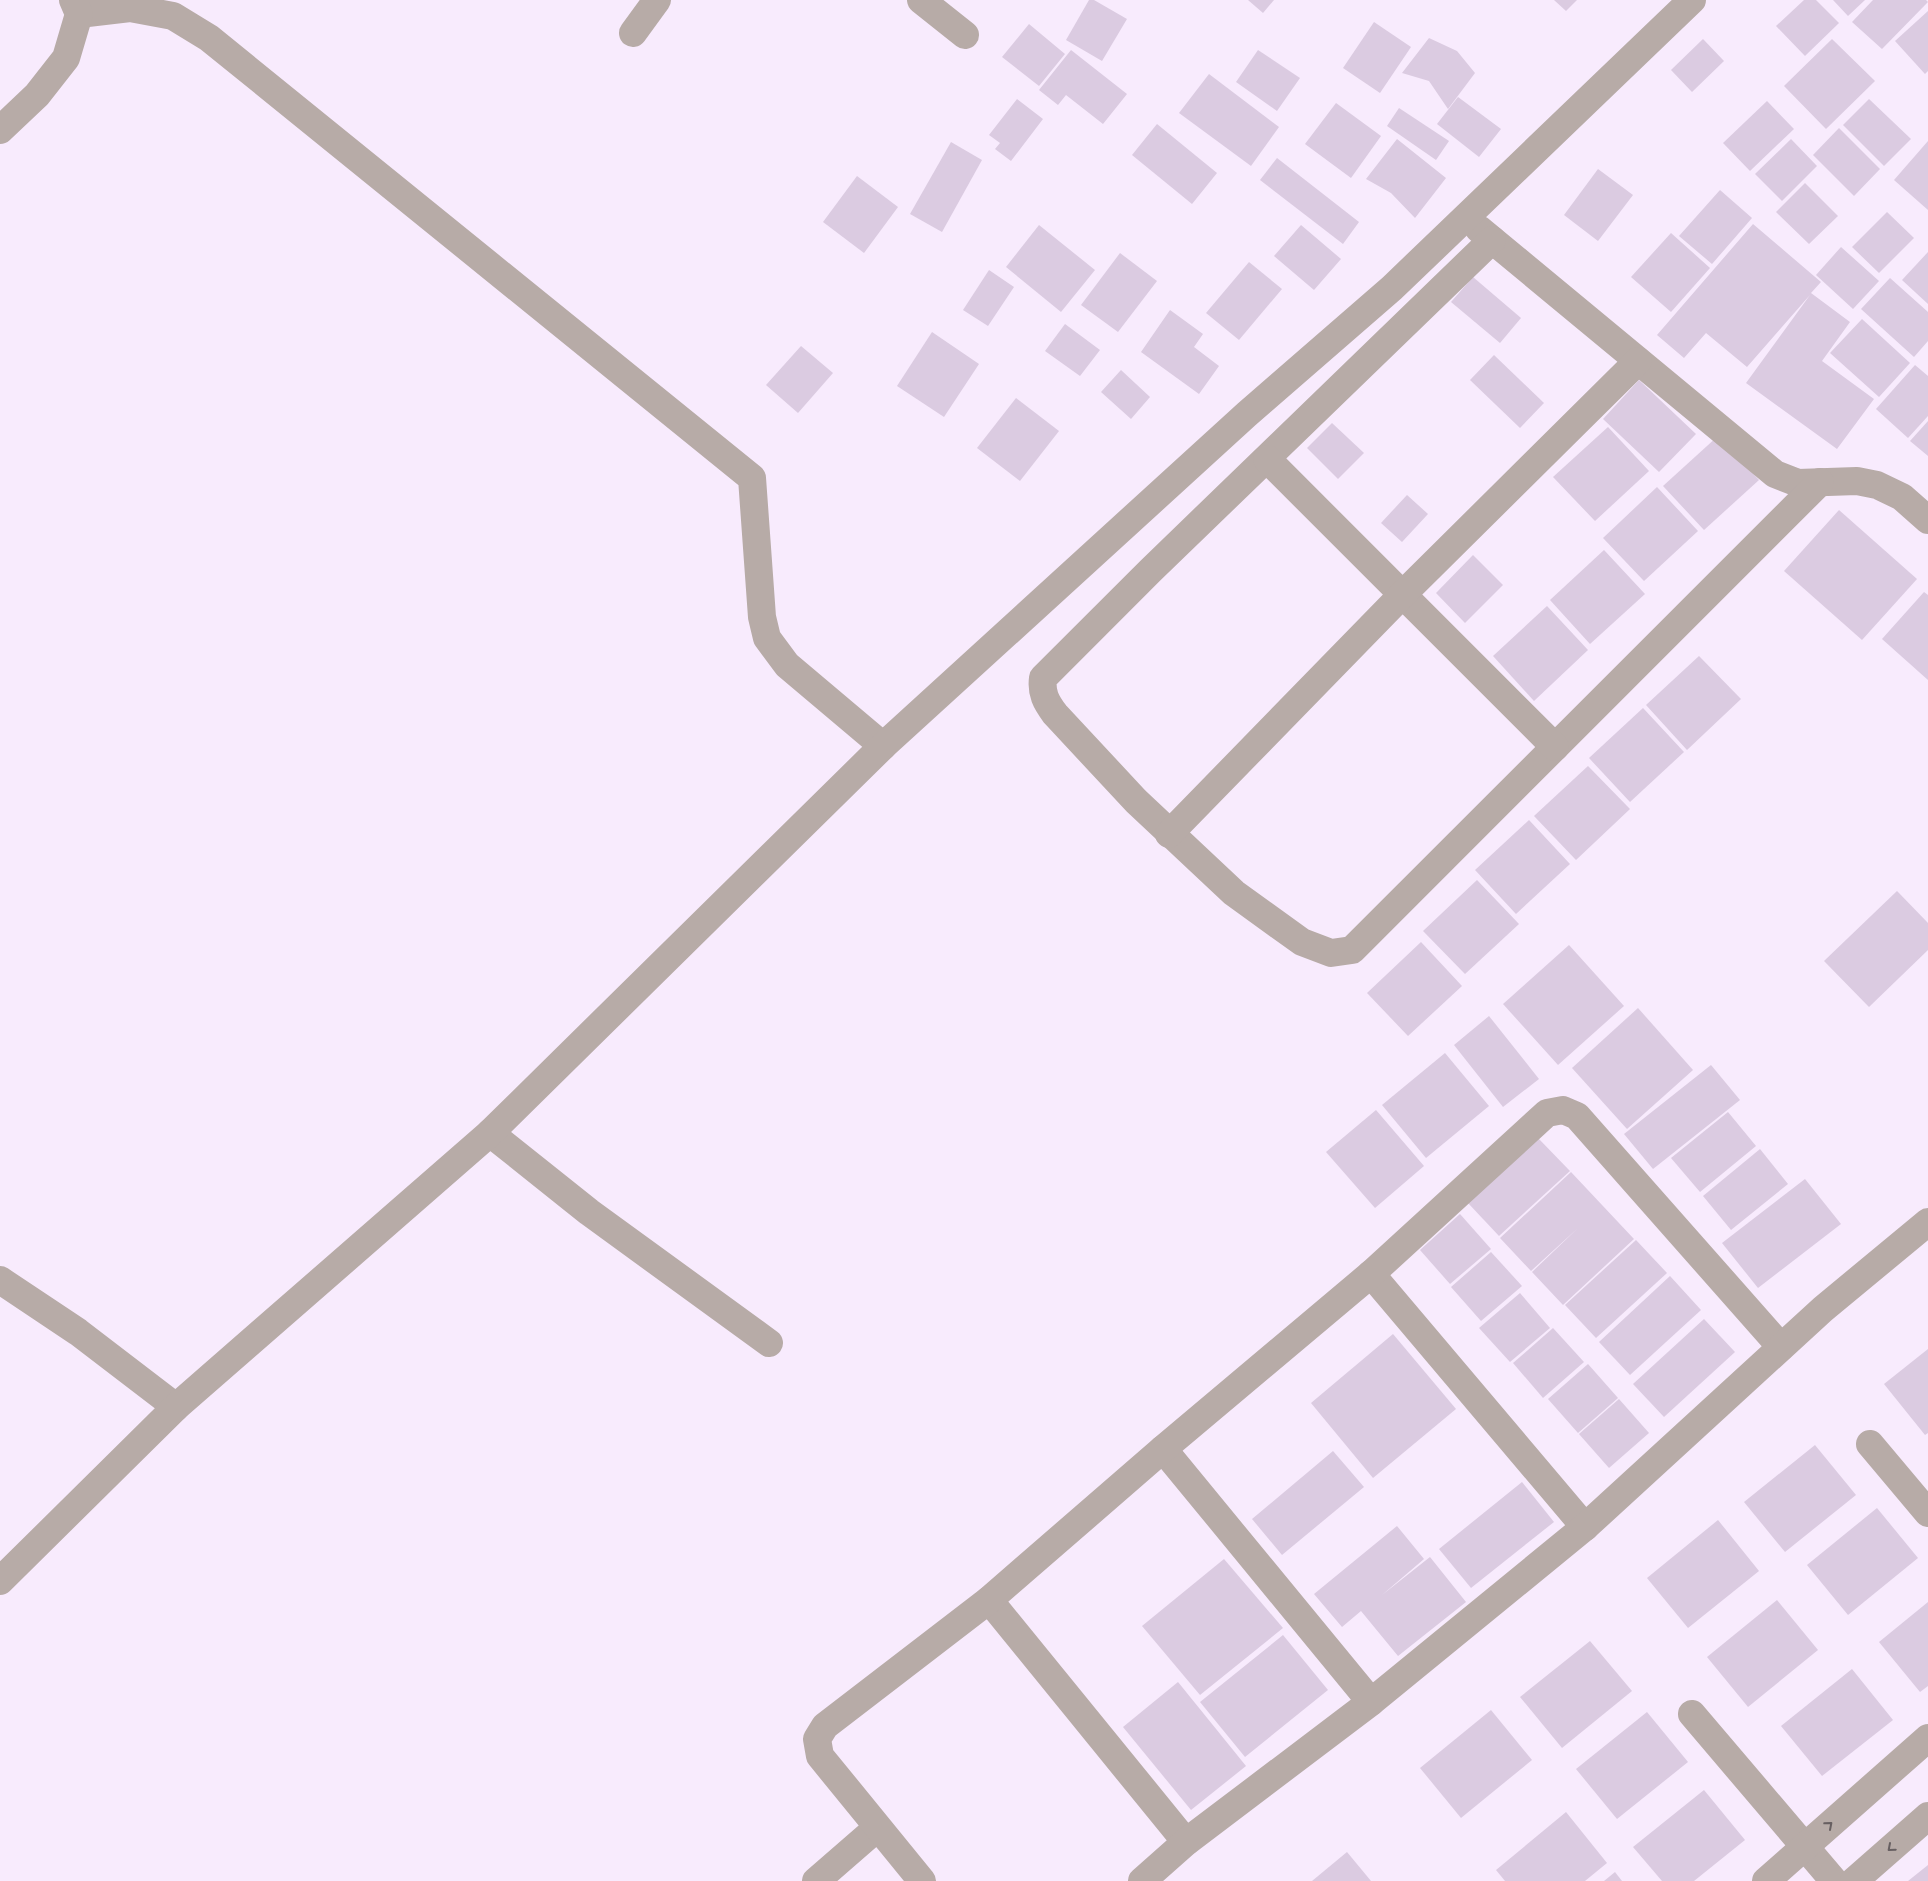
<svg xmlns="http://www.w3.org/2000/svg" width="1928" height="1881" font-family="Jost,sans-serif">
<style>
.building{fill:#dbcbe1}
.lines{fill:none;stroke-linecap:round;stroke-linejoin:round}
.street{stroke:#b7aba7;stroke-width:28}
.oneway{stroke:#675f61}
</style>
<rect width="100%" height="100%" fill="#f8ebfd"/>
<g class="building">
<path d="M1089,0H1094L1127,19L1102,61L1066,40Z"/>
<path d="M1248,0H1274L1263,13Z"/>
<path d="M1554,0H1577L1566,11Z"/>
<path d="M1804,0H1816L1839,23L1805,56L1776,26Z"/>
<path d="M1833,0H1865L1848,16Z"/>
<path d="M1873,0H1926L1928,2L1882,49L1852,22Z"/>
<path d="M1928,11V71L1925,74L1895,41Z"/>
<path d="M1374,22L1411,47L1380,93L1343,68Z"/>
<path d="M1029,24L1065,54L1039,86L1002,57Z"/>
<path d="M1429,38L1457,51L1475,73L1448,109L1429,81L1402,73Z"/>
<path d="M1703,39L1724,61L1692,92L1671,70Z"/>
<path d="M1832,39L1875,81L1826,129L1784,86Z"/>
<path d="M1071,50L1127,94L1103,124L1066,95L1058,105L1039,90Z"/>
<path d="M1258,50L1300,78L1277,111L1236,82Z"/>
<path d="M1209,74L1279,127L1251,166L1179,113Z"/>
<path d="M1458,97L1501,129L1479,157L1437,124Z"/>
<path d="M1017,99L1043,119L1011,161L995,149L1000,143L989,135Z"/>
<path d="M1869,99L1911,139L1884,166L1843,125Z"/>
<path d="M1767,101L1794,129L1750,171L1723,143Z"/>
<path d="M1336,103L1381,136L1351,178L1305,144Z"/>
<path d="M1399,108L1449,141L1436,160L1387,126Z"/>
<path d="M1157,124L1217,173L1192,204L1132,155Z"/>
<path d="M1839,128L1880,169L1854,196L1813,155Z"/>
<path d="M1397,139L1446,178L1415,218L1391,193L1366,179Z"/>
<path d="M1791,139L1817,166L1782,201L1755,174Z"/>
<path d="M1928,141V210L1894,180Z"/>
<path d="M951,142L982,160L942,232L910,214Z"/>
<path d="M1277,158L1359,222L1343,244L1260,180Z"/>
<path d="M1598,169L1633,195L1598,241L1564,215Z"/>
<path d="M857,176L898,207L864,253L823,222Z"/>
<path d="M1805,183L1838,216L1809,244L1776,212Z"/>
<path d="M1720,190L1752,218L1712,264L1679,236Z"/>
<path d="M1887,212L1914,238L1879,273L1852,247Z"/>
<path d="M1753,224L1821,282L1811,293L1850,322L1822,361L1874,399L1837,449L1746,383L1810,295L1747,367L1706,333L1684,358L1657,335Z"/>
<path d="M1039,225L1095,270L1061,312L1006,267Z"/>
<path d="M1301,225L1341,259L1314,290L1274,256Z"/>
<path d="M1671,233L1710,268L1671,312L1631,277Z"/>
<path d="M1841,247L1879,281L1853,309L1816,275Z"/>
<path d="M1928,252V304L1902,280Z"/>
<path d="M1120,253L1157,281L1118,332L1081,305Z"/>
<path d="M1249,262L1282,289L1239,340L1206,313Z"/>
<path d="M989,270L1014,287L988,326L963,310Z"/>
<path d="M1473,277L1521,318L1500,343L1451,302Z"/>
<path d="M1890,278L1928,312V341L1914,357L1861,309Z"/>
<path d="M1170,310L1203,334L1194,347L1219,366L1199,394L1141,352Z"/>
<path d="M1862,319L1910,363L1879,397L1830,353Z"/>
<path d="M1065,324L1100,350L1080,376L1045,351Z"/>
<path d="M932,332L979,364L944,417L897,386Z"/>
<path d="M801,346L833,373L798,413L766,385Z"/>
<path d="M1494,355L1544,403L1520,428L1470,380Z"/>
<path d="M1915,365L1928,376V416L1908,438L1876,409Z"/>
<path d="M1121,370L1150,397L1131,419L1101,392Z"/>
<path d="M1639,380L1696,434L1659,472L1603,419Z"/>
<path d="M1016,398L1059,431L1020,481L977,448Z"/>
<path d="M1928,421V456L1910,441Z"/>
<path d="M1332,423L1364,453L1338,479L1307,448Z"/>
<path d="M1608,427L1649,471L1595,521L1553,477Z"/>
<path d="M1718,436L1759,480L1704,530L1663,486Z"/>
<path d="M1657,487L1698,531L1644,581L1603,538Z"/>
<path d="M1407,495L1428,514L1402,542L1381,523Z"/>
<path d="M1839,510L1917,579L1862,640L1784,571Z"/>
<path d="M1604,550L1645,594L1590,644L1550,600Z"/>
<path d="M1473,555L1503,585L1465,623L1436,593Z"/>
<path d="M1924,592L1928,595V680L1882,639Z"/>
<path d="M1547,606L1588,650L1534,701L1493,656Z"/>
<path d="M1699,656L1741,699L1687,750L1646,705Z"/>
<path d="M1643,708L1684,752L1630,802L1589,758Z"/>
<path d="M1588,766L1630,809L1576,860L1534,816Z"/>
<path d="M1529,820L1570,864L1516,914L1475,870Z"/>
<path d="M1477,880L1519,924L1465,974L1423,931Z"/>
<path d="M1897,891L1928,923V950L1869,1007L1824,961Z"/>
<path d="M1421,942L1462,986L1408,1036L1367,993Z"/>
<path d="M1569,945L1624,1006L1558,1065L1503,1004Z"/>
<path d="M1638,1008L1693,1070L1627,1129L1572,1068Z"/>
<path d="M1489,1016L1539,1079L1503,1107L1454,1045Z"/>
<path d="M1445,1053L1489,1106L1426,1158L1382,1105Z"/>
<path d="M1711,1065L1740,1100L1653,1169L1624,1134Z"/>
<path d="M1376,1110L1424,1166L1375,1208L1326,1152Z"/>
<path d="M1728,1112L1756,1146L1700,1192L1671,1158Z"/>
<path d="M1538,1138L1570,1171L1499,1236L1468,1203Z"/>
<path d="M1760,1149L1788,1184L1731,1230L1703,1196Z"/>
<path d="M1571,1172L1634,1239L1563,1305L1532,1272L1578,1228L1531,1271L1500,1238Z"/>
<path d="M1805,1179L1841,1224L1758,1288L1722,1243Z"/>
<path d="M1460,1214L1491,1249L1450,1284L1420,1250Z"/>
<path d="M1636,1240L1667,1273L1596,1338L1565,1305Z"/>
<path d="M1491,1252L1522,1286L1481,1321L1451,1287Z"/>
<path d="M1670,1276L1701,1310L1630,1375L1599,1342Z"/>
<path d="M1520,1293L1550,1328L1510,1362L1479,1328Z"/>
<path d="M1704,1319L1735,1352L1664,1417L1633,1384Z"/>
<path d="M1553,1328L1584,1362L1543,1398L1513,1363Z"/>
<path d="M1393,1334L1456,1409L1373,1478L1311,1403Z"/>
<path d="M1928,1349V1433L1925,1435L1884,1384Z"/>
<path d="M1588,1364L1618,1398L1578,1433L1548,1399Z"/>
<path d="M1619,1399L1649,1433L1609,1468L1579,1434Z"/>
<path d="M1815,1445L1856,1495L1785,1552L1744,1502Z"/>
<path d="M1333,1451L1364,1487L1282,1555L1252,1519Z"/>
<path d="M1522,1482L1554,1522L1471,1588L1439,1549Z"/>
<path d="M1877,1508L1918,1558L1848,1615L1807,1565Z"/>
<path d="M1718,1520L1759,1571L1688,1628L1647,1578Z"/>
<path d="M1397,1526L1424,1559L1382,1595L1430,1557L1466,1602L1398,1656L1361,1611L1342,1627L1314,1594Z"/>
<path d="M1224,1559L1283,1628L1200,1695L1142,1626Z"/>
<path d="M1777,1600L1818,1650L1748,1707L1707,1657Z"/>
<path d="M1928,1602V1686L1920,1692L1879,1642Z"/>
<path d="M1283,1635L1328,1690L1245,1757L1200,1702Z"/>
<path d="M1590,1641L1632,1691L1562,1748L1520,1697Z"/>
<path d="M1852,1669L1893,1720L1822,1776L1781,1726Z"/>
<path d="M1178,1682L1246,1766L1191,1810L1123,1727Z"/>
<path d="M1491,1710L1532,1760L1461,1818L1420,1768Z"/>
<path d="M1647,1712L1688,1762L1617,1819L1576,1769Z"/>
<path d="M1704,1790L1745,1840L1694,1881H1662L1633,1847Z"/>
<path d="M1566,1812L1607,1863L1585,1881H1505L1496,1870Z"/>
<path d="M1347,1852L1371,1881H1312Z"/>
<path d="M1928,1865V1881H1908Z"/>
<path d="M1615,1872L1622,1881H1604Z"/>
</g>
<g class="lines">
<g class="street">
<path d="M921,0L965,35"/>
<path d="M79,14L130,8L173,16L209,38L752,478L762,617L767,638L787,665L883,746"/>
<path d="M633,33L657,0"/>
<path d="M0,130L37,95L66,58L79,14L73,0"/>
<path d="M1479,229L1775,474L1798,483L1857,481L1877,485L1902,497L1928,520"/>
<path d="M1492,240L1150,571L1043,678C1041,693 1046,702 1055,714L1136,801L1234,893L1302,942L1331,953L1352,950L1820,482"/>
<path d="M1267,459L1555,747"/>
<path d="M1169,834L1402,595L1638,361"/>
<path d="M490,1133L589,1212L769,1343"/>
<path d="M1371,1274L1585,1527"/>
<path d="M0,1280L78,1332L176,1407"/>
<path d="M1870,1444L1928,1513"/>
<path d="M1163,1449L1371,1702"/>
<path d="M0,1581L176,1407L490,1133L883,746L1247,414L1392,288L1692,0"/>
<path d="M989,1600L1186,1842"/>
<path d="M1692,1714L1834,1881"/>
<path d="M816,1881L877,1828"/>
<path d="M922,1881L820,1756L817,1739L825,1726L989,1600L1163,1449L1371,1274L1547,1113L1563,1110L1577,1116L1781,1347"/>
<path d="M1142,1881L1186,1842L1371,1702L1585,1527L1823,1309L1928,1222"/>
<path d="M1766,1881L1928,1738"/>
<path d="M1854,1881L1928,1816"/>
</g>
</g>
<defs><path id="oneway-chevron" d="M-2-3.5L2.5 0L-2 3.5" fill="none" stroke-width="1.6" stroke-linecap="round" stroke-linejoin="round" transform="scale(1.25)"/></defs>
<g class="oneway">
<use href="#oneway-chevron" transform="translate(1829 1825) rotate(-41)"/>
<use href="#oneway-chevron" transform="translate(1891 1848) rotate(139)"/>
</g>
</svg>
